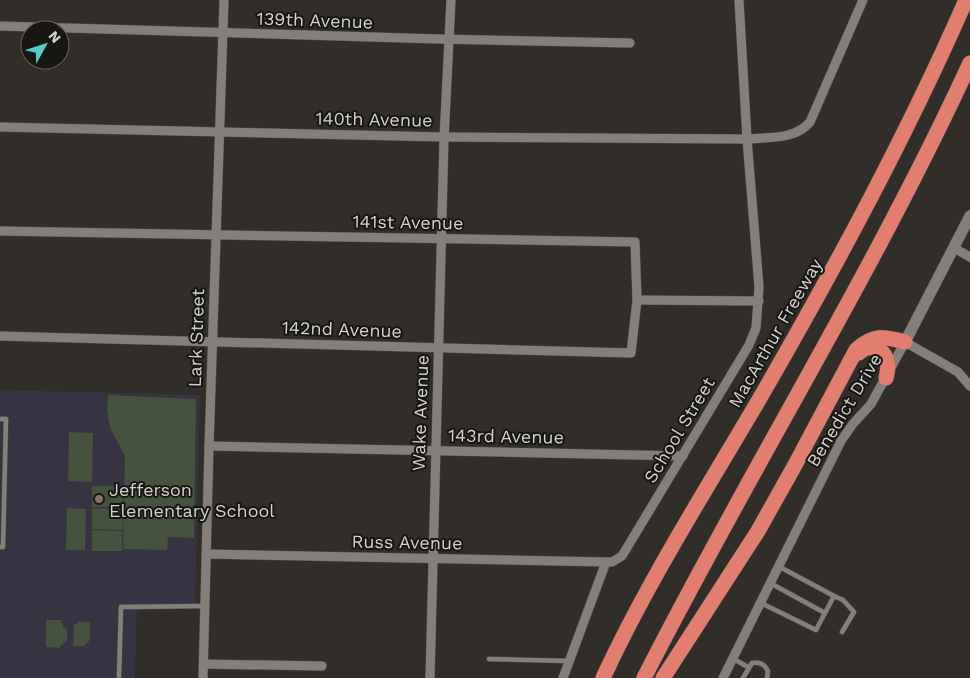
<svg xmlns="http://www.w3.org/2000/svg" width="970" height="678" font-family="'Work Sans',sans-serif">
<style>
.education{fill:#363343}
.green{fill:#45523d}
.lines{fill:none;stroke-linecap:round;stroke-linejoin:round}
.service-casing{stroke:#4d4b46;stroke-width:5.5}
.minor-casing{stroke:#4d4b46;stroke-width:10}
.tertiary-casing{stroke:#4d4b46;stroke-width:12}
.motorway-casing{stroke:#4d4b46;stroke-width:16}
.service{stroke:#847f79;stroke-width:4.5}
.minor{stroke:#847f79;stroke-width:9}
.tertiary{stroke:#847f79;stroke-width:11}
.motorway{stroke:#e27e6f;stroke-width:15}
.education-dot{fill:#8d6e63;stroke:#171613;stroke-width:2}
.labels{text-anchor:middle;dominant-baseline:central;stroke-width:4;stroke-linejoin:round;paint-order:stroke}
.street-label{font-size:18px;fill:#d4d2cf;stroke:#171613}
.poi-label{font-size:18px;fill:#d4d2cf;stroke:#171613;text-anchor:start}
</style>
<rect width="100%" height="100%" fill="#312d28"/>
<path class="education" d="M0,390L200,395L195,606L137,604L135,678H0Z"/>
<g class="green">
<path d="M108,395L196,399L194,538L168,537L167,550L123,549L125,456L110,428L107,409Z"/>
<path d="M69,432L93,433L92,482L68,481Z"/>
<rect x="92" y="486" width="31" height="21"/>
<path d="M67,508L86,509L85,550H66Z"/>
<path d="M92,508L123,509V530L92,529Z"/>
<path d="M92,530L122,531V551H92Z"/>
<path d="M46,620H61V623H63V627L67,629V641L63,643V645H60V648L46,647Z"/>
<path d="M77,622H90V640L84,646H73L74,624H77Z"/>
</g>
<g class="lines">
<g class="service-casing">
<g id="service">
<path d="M0,419H6L3,547H0"/>
<path d="M770,583L825,613"/>
<path d="M834,596L843,600L854,612L842,632"/>
<path d="M761,603L816,630L834,596L778,566"/>
<path d="M732,658L748,667"/>
<path d="M489,659L570,661"/>
<path d="M119,677L121,607L205,606"/>
<path d="M743,678L752,663C761,662 764,664 768,671L767,678"/>
</g>
</g>
<g class="minor-casing">
<g id="minor">
<path d="M0,26L439,39L630,43"/>
<path d="M0,127L444,137L747,139C769,137 795,140 810,122L863,0"/>
<path d="M0,231L635,242L637,300L631,353L0,336"/>
<path d="M954,248L970,257"/>
<path d="M637,300L759,301"/>
<path d="M209,446L683,456"/>
<path d="M206,554L606,562H612L622,556L749,345L756,328L759,287L747,139L739,0"/>
<path d="M204,664L322,666"/>
<path d="M203,678L209,446L224,0"/>
<path d="M430,678L444,139L451,0"/>
<path d="M563,678L606,562"/>
<path d="M723,678L841,441L852,425L871,404L905,342L958,372L970,386"/>
</g>
</g>
<g class="tertiary-casing">
<path id="tertiary" d="M905,342L970,216"/>
</g>
<g class="motorway-casing">
<g id="motorway">
<path d="M859,353C869,343 884,347 887,362C889,367 887,373 886,378"/>
<path d="M603,678C648,581 706,490 760,398C835,268 906,137 966,0"/>
<path d="M644,678C749,471 873,274 970,63"/>
<path d="M663,678L758,531L795,465L856,350C873,334 884,336 905,342"/>
</g>
</g>
<use href="#service" class="service"/>
<use href="#minor" class="minor"/>
<use href="#tertiary" class="tertiary"/>
<use href="#motorway" class="motorway"/>
</g>
<circle class="education-dot" cx="99" cy="499" r="5"/>
<g class="labels">
<g class="street-label">
<text transform="translate(315 20) rotate(2)">139th Avenue</text>
<text transform="translate(374 119) rotate(1)">140th Avenue</text>
<text transform="translate(408 222) rotate(1)">141st Avenue</text>
<text transform="translate(342 329) rotate(2)">142nd Avenue</text>
<text transform="translate(775 333) rotate(-60)">MacArthur Freeway</text>
<text transform="translate(196 338) rotate(-88)">Lark Street</text>
<text transform="translate(844 410) rotate(-59)">Benedict Drive</text>
<text transform="translate(420 413) rotate(-88)">Wake Avenue</text>
<text transform="translate(679 430) rotate(-59)">School Street</text>
<text transform="translate(506 436) rotate(1)">143rd Avenue</text>
<text transform="translate(407 542) rotate(1)">Russ Avenue</text>
</g>
<g class="poi-label">
<text x="109" y="489">Jefferson<tspan x="109" dy="21">Elementary School</tspan></text>
</g>
</g>
<g transform="translate(45 45) rotate(50)"><circle r="24" fill="#171613" stroke="#63615e"/>
<path d="M0-4L9 19L0 12L-9 19Z" fill="#54cdc8"/>
<text y="-8" font-size="14" font-weight="bold" text-anchor="middle" fill="#d4d2cf">N</text>
</g>
</svg>
